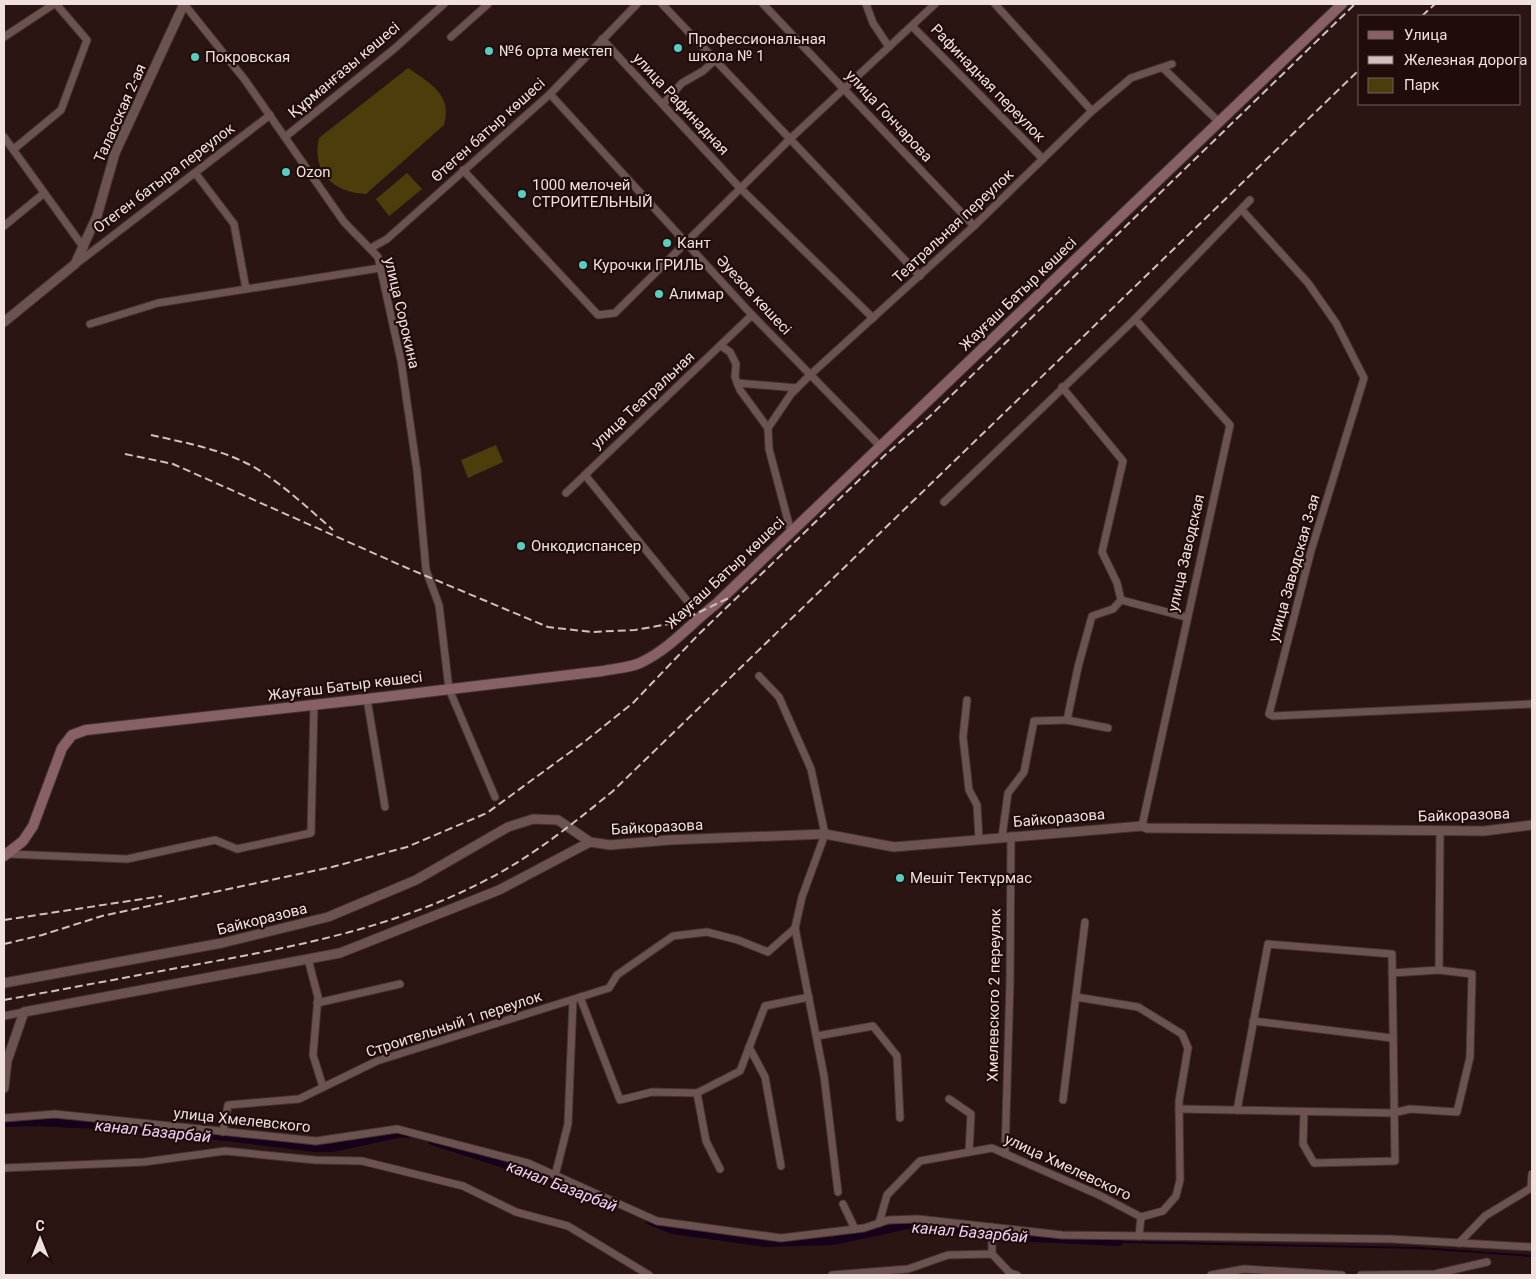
<svg xmlns="http://www.w3.org/2000/svg" width="1536" height="1279" font-family="Roboto,sans-serif">
<style>
.green{fill:#4d3d0b}
.lines{fill:none;stroke-linecap:round;stroke-linejoin:round}
.stream{stroke:#16001a;stroke-width:2}
.canal{stroke:#16001a;stroke-width:8}
.minor-casing{stroke:#423332;stroke-width:9}
.tertiary-casing{stroke:#423332;stroke-width:11}
.secondary-casing{stroke:#423332;stroke-width:12}
.minor{stroke:#6c5350;stroke-width:7}
.tertiary{stroke:#6c5350;stroke-width:9}
.secondary{stroke:#886167;stroke-width:10}
.rail{stroke:#d1c0be;stroke-width:2;stroke-dasharray:8 4;stroke-linecap:butt}
.poi-dot{fill:#57cec1;stroke:#200c0a;stroke-width:2}
.labels{text-anchor:middle;dominant-baseline:central;stroke-width:4.5;stroke-linejoin:round;paint-order:stroke}
.poi-label{font-size:15px;fill:#f0e0de;stroke:#200c0a;text-anchor:start}
.street-label{font-size:15px;fill:#f0e0de;stroke:#200c0a}
.water-label{font-size:16px;font-style:italic;fill:#f1d0f6;stroke:#200c0a}
</style>
<rect width="100%" height="100%" fill="#2a1513"/>
<g class="green">
<path d="M408,68C430,83 453,95 444,125L366,194C334,193 311,172 319,138Z"/>
<path d="M407,173L422,189L389,216L376,199Z"/>
<path d="M496,445L503,462L468,478L461,460Z"/>
</g>
<g class="lines">
<path class="stream" d="M1119,1242L1419,1248L1532,1256"/>
<g class="canal">
<path d="M4,1123L34,1122L97,1125L226,1137L315,1148H332L402,1133L409,1134"/>
<path d="M432,1141L547,1178L596,1197"/>
<path d="M650,1221L673,1230L766,1243L833,1241L912,1224L1010,1237L1119,1242"/>
</g>
<g class="minor-casing">
<g id="minor">
<path d="M184,4L245,80L344,222L378,257L401,361L417,471L426,570L439,605L449,689L495,797"/>
<path d="M662,4L920,276"/>
<path d="M763,4L974,226"/>
<path d="M866,4L873,23L889,47"/>
<path d="M995,4L1092,111"/>
<path d="M912,26L1043,159"/>
<path d="M4,37L54,4"/>
<path d="M451,37L488,4"/>
<path d="M602,39L740,188L873,318"/>
<path d="M1163,68L1219,122"/>
<path d="M550,94L752,315L880,446"/>
<path d="M664,103L682,83L703,71L714,61"/>
<path d="M4,137L84,248"/>
<path d="M285,137L394,49L444,4"/>
<path d="M14,149L61,110L87,40L56,4"/>
<path d="M463,170L598,315L615,313L791,138L935,4"/>
<path d="M196,174L234,224L246,289"/>
<path d="M1242,210L1308,283L1336,323L1364,378L1311,551L1269,714L1273,716L1532,704"/>
<path d="M4,226L43,194"/>
<path d="M371,248L387,239L550,94L637,4"/>
<path d="M76,264L270,115"/>
<path d="M1135,319L1230,425L1142,826"/>
<path d="M90,324L158,303L380,268"/>
<path d="M721,346L730,352L736,364L735,377L740,390L768,428L769,449L791,532"/>
<path d="M737,383L797,388"/>
<path d="M768,428L791,394L811,374L974,226L1092,111L1131,78L1172,64"/>
<path d="M585,475L689,603"/>
<path d="M566,493L752,315"/>
<path d="M944,502L1135,319L1250,200"/>
<path d="M1121,600L1186,617"/>
<path d="M759,676L779,697L811,769L825,834L802,897L795,928L824,1076L838,1192"/>
<path d="M367,699L385,807"/>
<path d="M967,700L963,737L969,790L977,805L979,839"/>
<path d="M1067,720L1108,728"/>
<path d="M1002,837L1008,793L1024,772L1034,721L1067,720L1078,667L1092,616L1113,609L1121,600L1117,583L1102,552L1123,461L1062,387"/>
<path d="M8,854L127,859L215,840L237,849L311,833L314,705"/>
<path d="M308,959L318,997L313,1055L323,1087"/>
<path d="M1392,973L1439,970"/>
<path d="M580,997L620,1100L652,1092L697,1093L740,1071L765,1006L809,997"/>
<path d="M1076,997L1138,1007L1182,1034L1188,1048L1179,1101L1180,1180L1176,1196L1163,1211L1141,1217"/>
<path d="M317,1003L400,984"/>
<path d="M4,1016L24,1012"/>
<path d="M1253,1021L1392,1038"/>
<path d="M817,1036L873,1026L897,1056L900,1118"/>
<path d="M749,1047L765,1077L781,1166"/>
<path d="M697,1093L706,1141L720,1169"/>
<path d="M949,1099L971,1114L969,1152"/>
<path d="M1063,1100L1085,922"/>
<path d="M1179,1109L1393,1113L1410,1109L1457,1112L1470,1057L1472,974L1439,970L1440,830"/>
<path d="M1237,1110L1268,944L1392,954L1395,1161L1314,1163L1303,1144L1304,1112"/>
<path d="M4,1118L55,1114L316,1141L397,1129L528,1163L657,1221L781,1238L864,1228L888,1220L918,1219L1062,1235L1391,1239L1532,1247"/>
<path d="M223,1132L228,1105L299,1099L377,1061L609,988L617,975L673,936L707,932L738,940L768,952L795,928"/>
<path d="M1005,1154L1010,982L1011,836"/>
<path d="M4,1168L144,1162L225,1151L315,1160L362,1161L463,1186L516,1212L568,1226L649,1275"/>
<path d="M555,1176L568,1124L573,1000"/>
<path d="M843,1204L855,1229"/>
<path d="M879,1223L887,1195L920,1161L992,1148L1099,1195L1141,1217L1139,1236"/>
<path d="M1459,1243L1485,1216L1531,1188L1532,1174"/>
<path d="M992,1254V1227"/>
<path d="M832,1275L908,1269L948,1255L992,1254L1010,1273L1017,1275"/>
<path d="M1211,1275L1244,1269L1342,1275"/>
<path d="M1361,1275L1435,1274L1487,1262"/>
</g>
</g>
<g class="tertiary-casing">
<g id="tertiary">
<path d="M4,322L75,264L97,216L115,153L184,4"/>
<path d="M4,983L222,943L328,917L416,880L508,827L533,819L558,820L590,842L610,845L669,840L825,834L894,847L1142,826L1147,828L1484,831L1532,825"/>
<path d="M4,1088L7,1061L24,1012L340,953L499,890L590,842"/>
</g>
</g>
<g class="secondary-casing">
<path id="secondary" d="M4,856L23,841L33,826L62,748L72,735L86,730L367,699L603,671C615,668 631,668 642,662C671,648 691,623 716,604L1342,4"/>
</g>
<use href="#minor" class="minor"/>
<use href="#tertiary" class="tertiary"/>
<use href="#secondary" class="secondary"/>
<g class="rail">
<path d="M1422,16L1435,4"/>
<path d="M151,435C182,442 215,448 244,462C273,475 309,509 333,530"/>
<path d="M125,454L173,464L407,568L548,627L592,632L635,630L669,624L689,617L731,597"/>
<path d="M4,920L162,896"/>
<path d="M4,944L42,935L102,916L332,867L407,847L487,813L584,742L633,703L699,634L885,455L929,417L1355,4"/>
<path d="M4,1000C71,988 138,975 205,963C303,945 400,926 490,878C534,855 574,823 613,791L1360,69"/>
</g>
</g>
<g class="poi-dot">
<circle cx="678" cy="48" r="5"/>
<circle cx="489" cy="51" r="5"/>
<circle cx="195" cy="57" r="5"/>
<circle cx="286" cy="172" r="5"/>
<circle cx="522" cy="194" r="5"/>
<circle cx="667" cy="243" r="5"/>
<circle cx="583" cy="265" r="5"/>
<circle cx="659" cy="294" r="5"/>
<circle cx="521" cy="546" r="5"/>
<circle cx="900" cy="878" r="5"/>
</g>
<g class="labels">
<g class="poi-label">
<text x="688" y="39">Профессиональная<tspan x="688" dy="17">школа № 1</tspan></text>
<text x="499" y="51">№6 орта мектеп</text>
<text x="205" y="57">Покровская</text>
<text x="296" y="172">Ozon</text>
<text x="532" y="185">1000 мелочей<tspan x="532" dy="17">СТРОИТЕЛЬНЫЙ</tspan></text>
<text x="677" y="243">Кант</text>
<text x="593" y="265">Курочки ГРИЛЬ</text>
<text x="669" y="294">Алимар</text>
<text x="531" y="546">Онкодиспансер</text>
<text x="910" y="878">Мешіт Тектұрмас</text>
</g>
<g class="street-label">
<text transform="translate(344 70) rotate(-40)">Құрманғазы көшесі</text>
<text transform="translate(988 83) rotate(46)">Рафинадная переулок</text>
<text transform="translate(681 104) rotate(47)">улица Рафинадная</text>
<text transform="translate(120 113) rotate(-66)">Таласская 2-ая</text>
<text transform="translate(889 116) rotate(47)">улица Гончарова</text>
<text transform="translate(488 130) rotate(-42)">Өтеген батыр көшесі</text>
<text transform="translate(164 178) rotate(-37)">Отеген батыра переулок</text>
<text transform="translate(953 226) rotate(-43)">Театральная переулок</text>
<text transform="translate(1018 294) rotate(-44)">Жауғаш Батыр көшесі</text>
<text transform="translate(754 295) rotate(47)">Әуезов көшесі</text>
<text transform="translate(402 313) rotate(77)">улица Сорокина</text>
<text transform="translate(643 400) rotate(-43)">улица Театральная</text>
<text transform="translate(1186 553) rotate(-77)">улица Заводская</text>
<text transform="translate(1294 568) rotate(-74)">улица Заводская 3-ая</text>
<text transform="translate(725 573) rotate(-43)">Жауғаш Батыр көшесі</text>
<text transform="translate(345 686) rotate(-7)">Жауғаш Батыр көшесі</text>
<text transform="translate(1464 815) rotate(-2)">Байкоразова</text>
<text transform="translate(1059 818) rotate(-5)">Байкоразова</text>
<text transform="translate(657 827) rotate(-3)">Байкоразова</text>
<text transform="translate(262 919) rotate(-14)">Байкоразова</text>
<text transform="translate(994 995) rotate(-89)">Хмелевского 2 переулок</text>
<text transform="translate(454 1024) rotate(-18)">Строительный 1 переулок</text>
<text transform="translate(242 1120) rotate(6)">улица Хмелевского</text>
<text transform="translate(1068 1167) rotate(25)">улица Хмелевского</text>
</g>
<g class="water-label">
<text transform="translate(153 1131) rotate(6)">канал Базарбай</text>
<text transform="translate(562 1186) rotate(21)">канал Базарбай</text>
<text transform="translate(970 1232) rotate(5)">канал Базарбай</text>
</g>
</g>
<rect width="1536" height="1279" fill="none" stroke="#f0e0de" stroke-width="10"/>
<rect x="1358" y="15" width="162" height="90" fill="#200c0a" stroke="#73615f"/>
<rect x="1368" y="31" width="25" height="8" fill="#886167" stroke="#73615f"/>
<text x="1404" y="40" font-size="15" fill="#f0e0de">Улица</text>
<rect x="1368" y="56" width="25" height="8" fill="#d1c0be" stroke="#73615f"/>
<text x="1404" y="65" font-size="15" fill="#f0e0de">Железная дорога</text>
<rect x="1368" y="78" width="25" height="15" fill="#4d3d0b" stroke="#73615f"/>
<text x="1404" y="90" font-size="15" fill="#f0e0de">Парк</text>
<g transform="translate(40 1239)" stroke="#200c0a" stroke-width="4" paint-order="stroke">
<path d="M0-4L9 19L0 12L-9 19Z" fill="#f0e0de"/>
<text y="-8" font-size="14" font-weight="bold" text-anchor="middle" fill="#f0e0de">С</text>
</g>
</svg>
